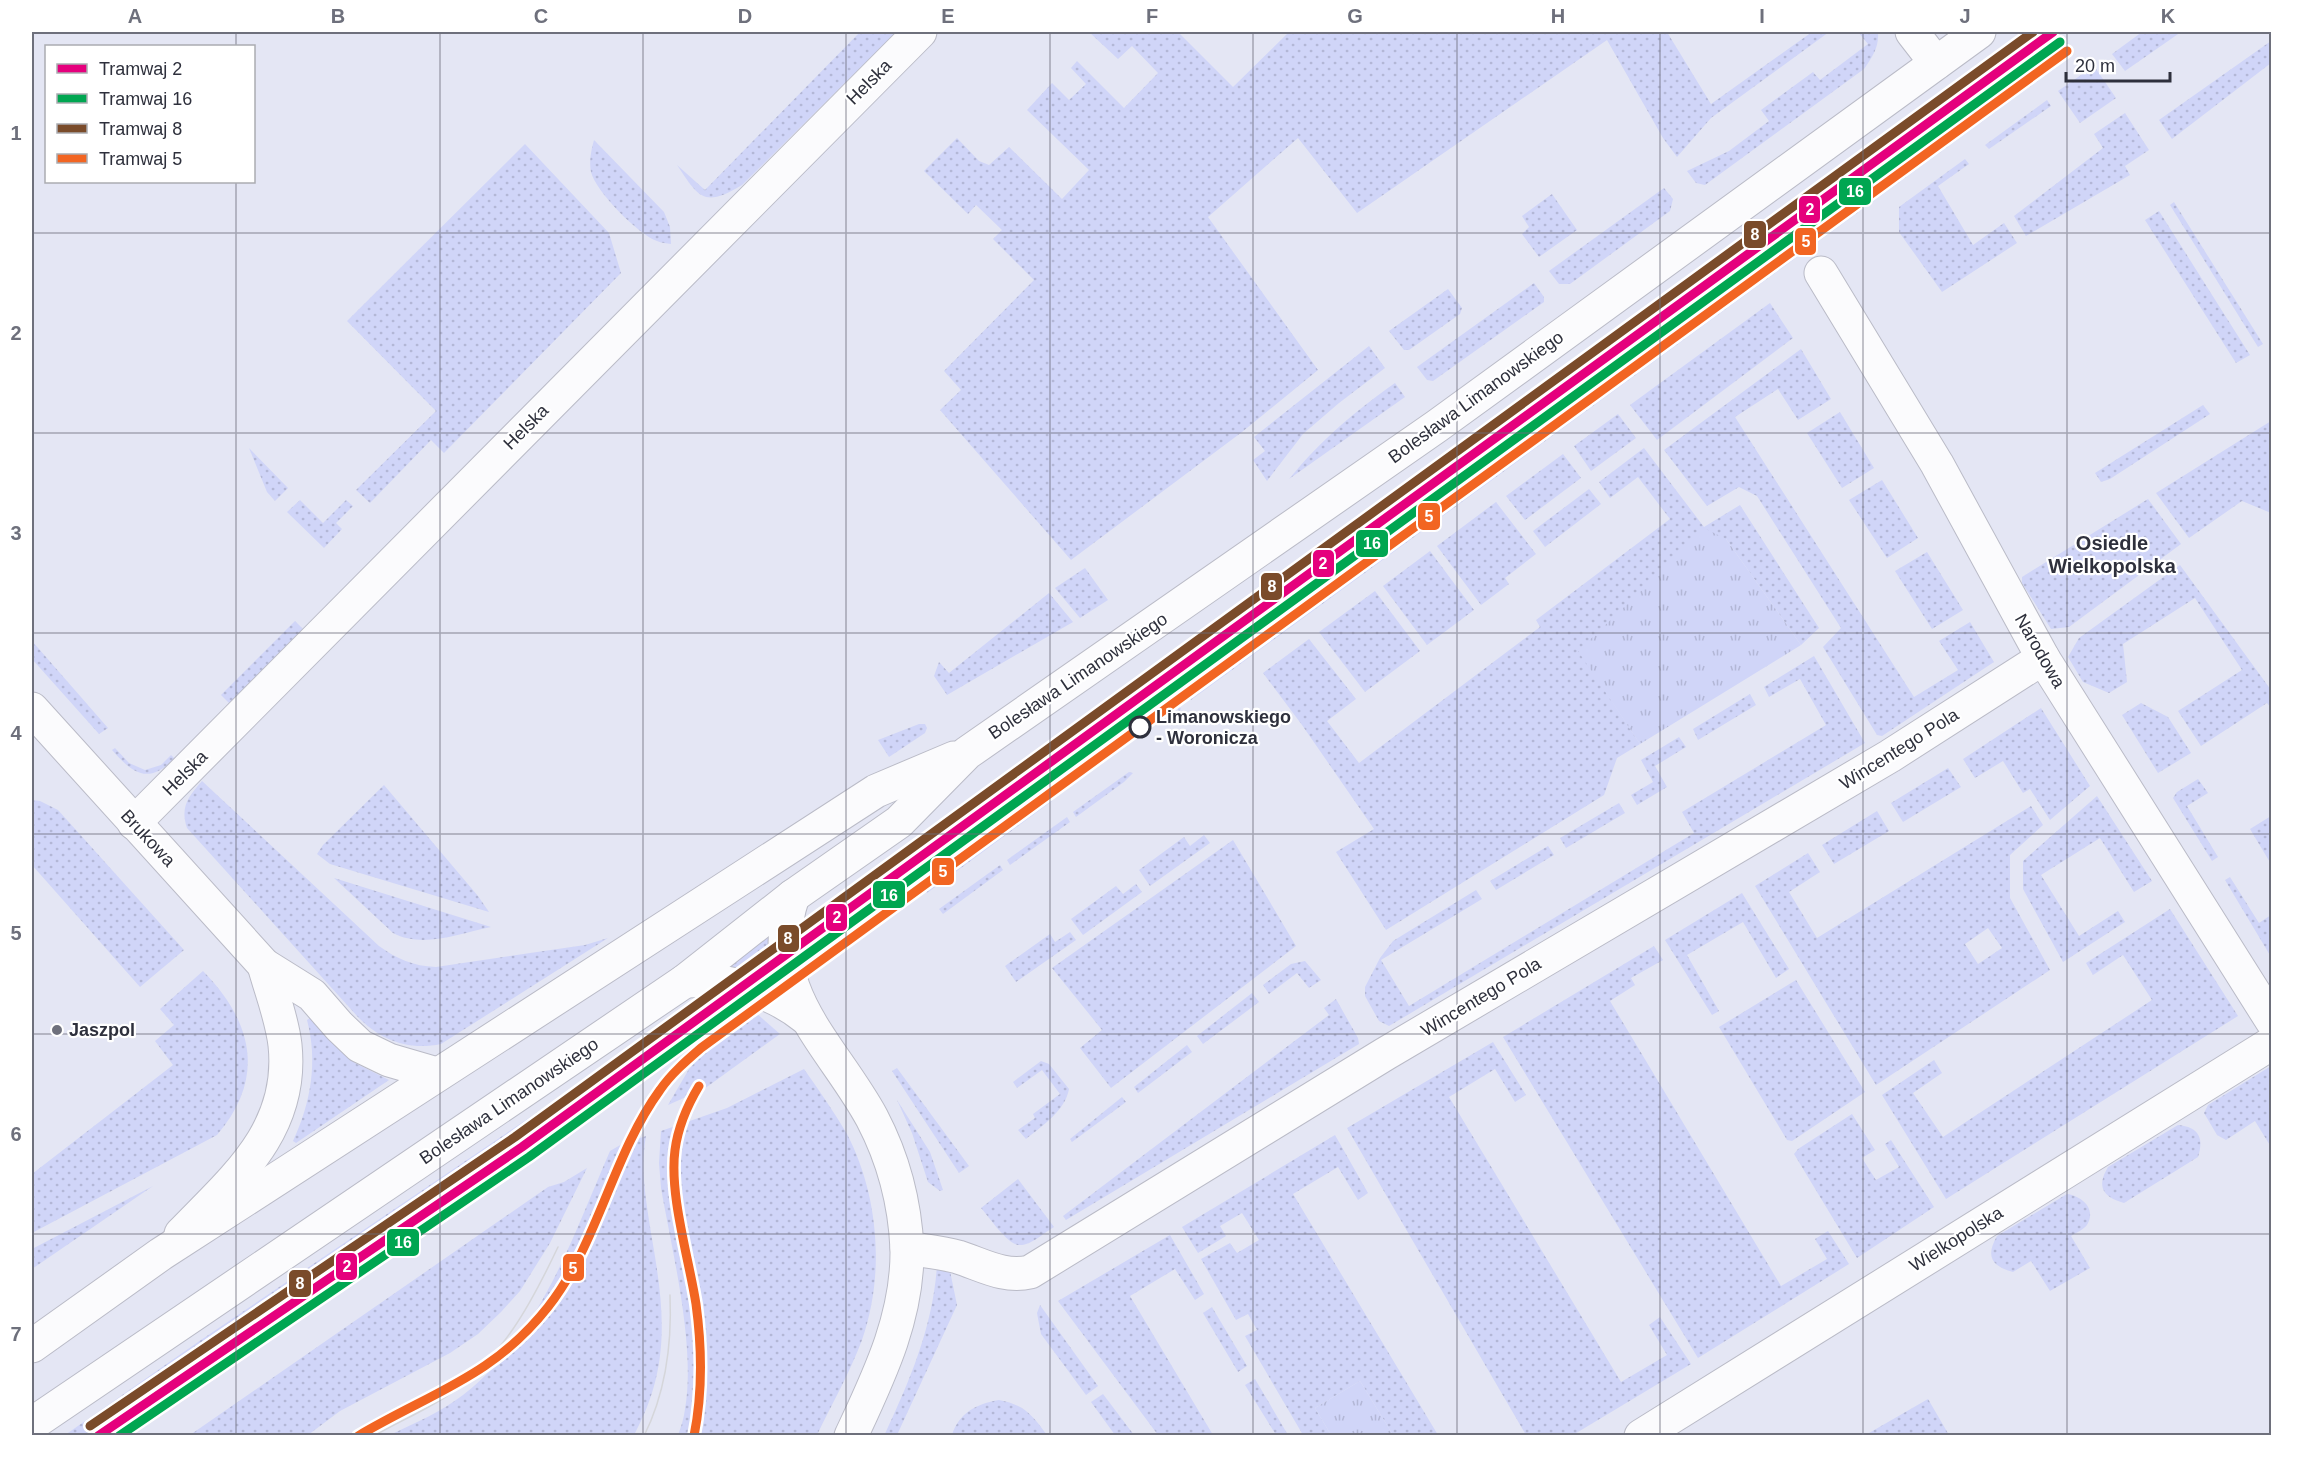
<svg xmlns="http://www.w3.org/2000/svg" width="2303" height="1467" font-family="Arial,sans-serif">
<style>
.grass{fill:url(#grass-dots);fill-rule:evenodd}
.park{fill:url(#park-tufts)}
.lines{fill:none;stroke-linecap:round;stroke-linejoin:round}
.street-casing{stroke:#babbc7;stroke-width:35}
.secondary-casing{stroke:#babbc7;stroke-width:35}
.primary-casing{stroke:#babbc7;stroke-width:35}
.street{stroke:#fbfbfd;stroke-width:33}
.secondary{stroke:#fbfbfd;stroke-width:33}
.primary{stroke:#fbfbfd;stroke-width:33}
.tram{stroke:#d5d6da;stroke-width:1.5}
.tram-1-casing{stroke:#fff;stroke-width:14}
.tram-2-casing{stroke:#fff;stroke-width:14}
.tram-3-casing{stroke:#fff;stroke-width:14}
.tram-4-casing{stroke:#fff;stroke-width:14}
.tram-1{stroke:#e5007d;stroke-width:9}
.tram-2{stroke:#00a651;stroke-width:9}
.tram-3{stroke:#7a4b2a;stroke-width:9}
.tram-4{stroke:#f26522;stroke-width:9}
.grid{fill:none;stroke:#6e707c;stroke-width:1.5;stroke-opacity:0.55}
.stop-dot{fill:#fff;stroke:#2e303c;stroke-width:3}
.poi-dot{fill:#6e707c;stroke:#fff;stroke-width:2}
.labels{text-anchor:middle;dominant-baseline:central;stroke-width:4.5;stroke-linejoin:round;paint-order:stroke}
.street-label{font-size:18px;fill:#2e303c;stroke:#fff}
.stop-label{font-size:18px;font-weight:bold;fill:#2e303c;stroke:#fff;text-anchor:start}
.poi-label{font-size:18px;font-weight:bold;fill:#2e303c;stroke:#fff;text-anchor:start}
.neighbourhood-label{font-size:20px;font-weight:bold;fill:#2e303c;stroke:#fff}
.line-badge{stroke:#fff;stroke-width:2}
.badge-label{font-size:16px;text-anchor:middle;font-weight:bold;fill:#fff}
.neatline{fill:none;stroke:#6e707c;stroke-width:2}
.grid-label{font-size:20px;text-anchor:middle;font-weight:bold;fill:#6e707c}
</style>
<defs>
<pattern id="grass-dots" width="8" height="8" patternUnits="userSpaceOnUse" patternTransform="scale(1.5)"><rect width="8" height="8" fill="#d0d5f8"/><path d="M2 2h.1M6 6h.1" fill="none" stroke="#b3b7d6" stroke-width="1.8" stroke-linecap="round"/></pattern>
<pattern id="park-tufts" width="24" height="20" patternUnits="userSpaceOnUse" patternTransform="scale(1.5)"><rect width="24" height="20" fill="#d0d5f8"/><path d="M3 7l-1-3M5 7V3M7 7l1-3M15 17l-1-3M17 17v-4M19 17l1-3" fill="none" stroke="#b3b7d6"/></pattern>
</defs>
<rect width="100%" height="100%" fill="#e4e6f4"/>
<g class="grass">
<path d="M860,32H896L742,185C704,208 699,198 677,165L705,190Z"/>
<path d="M1089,32H1178L1233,87L1289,32H1667L1711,104L1812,32H1829L1711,118L1677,157L1663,138L1607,40L1357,213L1298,138L1208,217L1318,370L1242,432L1071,560L940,410L961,390L944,371L1034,280L993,239L1002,230L976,205L968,214L924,171L957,138L979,161L989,165L1009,147L1062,199L1089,170L1027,110L1052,83L1069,100L1086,84L1071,68L1077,61L1124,108L1158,73L1132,46L1118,59Z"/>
<path d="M1858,32H1878C1879,47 1873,56 1864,69L1705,185L1696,183L1687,171L1729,151L1769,121L1761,110L1813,72L1820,80L1868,44Z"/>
<path d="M2142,32H2181L2125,71L2112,54Z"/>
<path d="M2034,37L2057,67L1191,700L1164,663C1458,461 1746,248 2034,37Z"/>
<path d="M2271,41V63L2172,139L2159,120Z"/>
<path d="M2094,66L2116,98L2080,123L2058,91Z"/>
<path d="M2047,100L2051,106L1989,149L1985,145Z"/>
<path d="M2125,113L2149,150L2125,166L2130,175L2026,236L2014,216L2103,148L2094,134Z"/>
<path d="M594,140L664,212L670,227L671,244C667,243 661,243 657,241C639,235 596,192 591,172C589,161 591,151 594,140Z"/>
<path d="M525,144L609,233L621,273L444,453L431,440L370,503L356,490L436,411L347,321Z"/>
<path d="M1965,159L1969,164L1938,186L1973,245L2004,223L2017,243L1942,292L1899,232V207Z"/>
<path d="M1664,188L1673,199L1670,211L1570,284H1559L1549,271Z"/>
<path d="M1552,194L1577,230L1539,257L1522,234L1529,227L1522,216Z"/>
<path d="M2174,202L2263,344L2258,347L2170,205Z"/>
<path d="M2159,211L2250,355L2236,363L2145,220Z"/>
<path d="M1534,283L1544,297V302L1433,381L1427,380L1417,367Z"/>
<path d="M1448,289L1462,308L1460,314L1409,350H1404L1389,331Z"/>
<path d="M1770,303L1793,338L1657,440L1630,405Z"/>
<path d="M1369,346L1385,368L1339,403L1303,434L1267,481L1253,460L1265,451L1254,437Z"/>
<path d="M1801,349L1831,399L1798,420L1778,389L1735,417L1914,697L1958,670L1939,641L1970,622L1994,662L1882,736L1877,735L1823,647L1841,628L1757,496L1739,487L1707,506L1664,450Z"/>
<path d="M1395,383L1405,397L1289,479C1322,439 1353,413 1395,383Z"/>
<path d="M2203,405L2210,414L2110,479L2101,482L2095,473Z"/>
<path d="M1840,412L1874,468L1842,488L1807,433Z"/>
<path d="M1618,414L1636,438L1591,471L1574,446Z"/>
<path d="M2271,421V513L2242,501L2189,538L2156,493Z"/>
<path d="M249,448L288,488L275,501L267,492Z"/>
<path d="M1644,448L1704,527L1740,505L1819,628L1801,645L1726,539L1579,651L1640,744L1617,758L1604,795L1386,930L1336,852L1374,829L1302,725L1263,673L1309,639L1356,699L1327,721L1359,763L1540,627L1536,620L1670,519L1638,477L1610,498L1599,482Z"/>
<path d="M1563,454L1581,478L1525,520L1506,496Z"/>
<path d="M1882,480L1918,538L1887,558L1849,500Z"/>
<path d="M1589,489L1601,504L1545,547L1533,531Z"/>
<path d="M2148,499L2181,544L2069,627L2051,629L2022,583V577Z"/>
<path d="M300,500L323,523L346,500L353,506L336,523L342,529L324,548L287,512Z"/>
<path d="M1496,502L1536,554L1505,578L1509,584L1481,605L1437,546Z"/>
<path d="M1430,551L1474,610L1427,645L1383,586Z"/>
<path d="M1927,552L1963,610L1932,629L1895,571Z"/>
<path d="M2180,565L2271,690V708L2267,703L2201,746L2178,711L2242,670L2195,598L2123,644L2127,682L2109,693L2083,682L2068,657L2079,638Z"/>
<path d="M1085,568L1108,600L1080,618L1055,588Z"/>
<path d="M1375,591L1420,651L1365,692L1319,632Z"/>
<path d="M1049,593L1073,622L947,695L934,676L939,662L949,673Z"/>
<path d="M295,621L303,629L229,703L221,695Z"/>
<path d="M32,641L108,728L99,734L32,659Z"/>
<path d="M1814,656L1865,743L1389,1026L1379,1021L1365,996V987L1380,958L1393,941L1476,890L1482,899L1381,960L1409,1006L1694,833L1682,812L1826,725L1800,679L1769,697L1764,687Z"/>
<path d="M1157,677L1181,709L1179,711L1173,703L1047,794L1052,801L927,893L914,875L918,872L911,862L1070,745L1068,742Z"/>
<path d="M1750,694L1756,705L1698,740L1693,729Z"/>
<path d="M2141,703L2168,717L2191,753L2158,773L2122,715Z"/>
<path d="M2041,708L2090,786L2050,820L2030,789L2023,793L2003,761L1975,778L1963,759Z"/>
<path d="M919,724H925L927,728L925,733L889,757L878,740Z"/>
<path d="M1679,737L1686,747L1655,766L1667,787L1637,805L1631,795L1653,782L1641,760Z"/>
<path d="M115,748L129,763L145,770L161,765L171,755L175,759C148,784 134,775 112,750Z"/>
<path d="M1948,768L1961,787L1903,822L1891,803Z"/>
<path d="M1129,772L1133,773L1124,782L1076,817L1073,812Z"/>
<path d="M2198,779L2208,793L2187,806L2218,857L2212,861L2173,798L2177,792Z"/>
<path d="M202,781L379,946C397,959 413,966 436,967L585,945L608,938L441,1044C408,1051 380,1040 357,1016L187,828C180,807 188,797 202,781Z"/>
<path d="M384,785L478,896L489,912L330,864L317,854L323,845Z"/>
<path d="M2097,796L2152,881L2134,892L2100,838L2041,875L2079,936L2118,911L2125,922L2063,962L2023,889V861Z"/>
<path d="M32,800L40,801L58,810L184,950L140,987L32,865Z"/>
<path d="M1619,803L1625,813L1566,848L1560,838Z"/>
<path d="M2031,806L2043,825L2010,855V898L2050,970L1876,1085L1755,886L1808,853L1820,872L1789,892L1817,938ZM1988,928L2002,948L1978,964L1965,944Z"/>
<path d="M1877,811L1889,831L1834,864L1822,845Z"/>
<path d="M2271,816L2272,864H2271L2250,829Z"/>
<path d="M1067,817L1070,822L1010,865L1007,860Z"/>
<path d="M1204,835L1210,843L1150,886L1139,870L1184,837L1190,846Z"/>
<path d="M1233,840L1296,946L1111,1088L1080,1048L1102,1030L1052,968Z"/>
<path d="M1548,846L1554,855L1496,890L1490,881Z"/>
<path d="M1000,865L1003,870L943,914L939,909Z"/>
<path d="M2230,877L2259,923L2271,915V957L2225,880Z"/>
<path d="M334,878L491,927C460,933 423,949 393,933Z"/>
<path d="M1136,884L1142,892L1083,935L1071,919L1116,886L1123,894Z"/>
<path d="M1742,893L1789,969L1776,978L1743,922L1687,955L1719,1011L1712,1015L1665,940Z"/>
<path d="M2170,909L2238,1016L1946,1199L1882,1095L1934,1060L1942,1073L1913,1093L1943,1137L2152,1000L2123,955L2093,975L2086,963Z"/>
<path d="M1070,932L1076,940L1016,982L1005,966L1050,934L1055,942Z"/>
<path d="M767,938L770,939L774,957L755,971L732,967V962Z"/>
<path d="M1654,946L1663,960L1631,978L1635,985L1610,1001L1781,1286L1827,1259L1815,1239L1828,1231L1849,1264L1698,1358L1503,1037Z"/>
<path d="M1305,961L1321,980L1309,988L1297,973L1269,994L1263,985L1291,964Z"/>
<path d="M203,971C253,1022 266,1078 217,1135L32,1233V1174L173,1065L155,1041L174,1025L160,1009Z"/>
<path d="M1796,980L1865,1092L1792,1141L1787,1140L1719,1027Z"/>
<path d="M1252,993L1259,1002L1203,1044L1197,1036Z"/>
<path d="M1336,999L1358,1038L1359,1044L1066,1220L1063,1216L1329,1015L1324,1008Z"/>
<path d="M705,1006L643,1051L645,1054L433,1203L91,1435H65L198,1342L669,1023L695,1009Z"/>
<path d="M755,1012L780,1034L704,1089L668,1105L689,1069L717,1040Z"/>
<path d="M310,1018L355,1063L389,1080L296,1143L293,1141C311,1103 318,1061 307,1020Z"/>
<path d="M1493,1042L1526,1095L1515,1102L1495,1069L1449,1097L1621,1382L1667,1355L1649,1325L1660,1317L1691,1364L1573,1435H1526L1347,1128Z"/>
<path d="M1187,1045L1192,1052L1138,1093L1134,1087Z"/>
<path d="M1041,1061L1049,1064L1069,1089C1065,1111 1042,1126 1026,1139L1018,1130L1035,1118L1033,1114L1060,1094L1042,1070L1017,1088L1013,1082Z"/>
<path d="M2271,1066V1147L2255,1121L2226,1140L2217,1135L2204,1113L2208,1105Z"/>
<path d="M897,1068L969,1166L959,1173L892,1071Z"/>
<path d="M804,1069C819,1090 834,1112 847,1134C879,1196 885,1274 862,1340C850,1372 832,1404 817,1435H678C681,1427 684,1418 685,1409C696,1346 672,1251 661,1188L659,1163L661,1131L727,1108Z"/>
<path d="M1122,1097L1126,1102L1072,1142L1070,1139Z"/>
<path d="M897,1100L930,1152L943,1190L940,1191L928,1182L912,1133Z"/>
<path d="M1852,1114L1875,1150L1862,1158L1876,1180L1899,1167L1885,1144L1891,1140L1934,1207L1857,1258L1794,1154L1798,1149Z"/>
<path d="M2178,1125C2199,1127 2204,1138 2198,1157L2124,1203C2103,1197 2096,1187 2108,1167Z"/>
<path d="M1335,1135L1368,1193L1358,1200L1338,1167L1293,1194L1438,1435H1393L1360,1381L1315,1408L1331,1435H1303L1245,1336L1257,1330L1248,1314L1236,1320L1201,1259L1230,1243L1237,1253L1259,1240L1242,1213L1220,1226L1226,1236L1198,1253L1182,1227Z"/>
<path d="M646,1136C640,1169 646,1200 651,1233C664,1307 672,1365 634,1435H390C415,1423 441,1412 463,1395C541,1335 572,1238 610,1151L622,1144Z"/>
<path d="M587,1168L550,1243L520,1291L501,1312L478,1334L450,1353L340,1411L308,1435H190L548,1187L564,1182Z"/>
<path d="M1018,1179L1054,1227C1045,1232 1031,1246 1019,1245C1008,1245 989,1217 981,1208Z"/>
<path d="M153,1186L32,1269V1249Z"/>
<path d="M2067,1194C2081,1196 2097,1208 2087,1225C2084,1229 2076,1233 2071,1236L2090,1268L2050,1291L2031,1261L2013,1272C1992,1266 1985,1257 1997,1236Z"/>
<path d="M1170,1235L1204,1294L1195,1300L1175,1269L1130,1296L1213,1435H1158L1058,1301Z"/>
<path d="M937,1265L949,1266L957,1305L897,1435L884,1436C910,1380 933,1327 937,1265Z"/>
<path d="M1040,1305L1098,1386L1086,1395L1041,1334L1037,1313Z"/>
<path d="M1212,1307L1247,1366L1238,1372L1203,1313Z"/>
<path d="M1255,1379L1288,1435H1276L1245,1385Z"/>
<path d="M1103,1394L1134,1435H1115L1091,1402Z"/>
<path d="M1928,1399L1949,1435L1870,1436L1869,1433Z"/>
<path d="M999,1400C1025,1405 1032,1415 1047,1435H952C959,1413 976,1404 999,1400Z"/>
</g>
<g class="park">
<path d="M1706,529L1726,539L1801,645L1640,744L1578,651Z"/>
<path d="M1360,1381L1393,1435H1331L1315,1408Z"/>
</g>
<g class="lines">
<g class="street-casing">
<g id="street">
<path d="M1912,32L1936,63"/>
<path d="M1821,273L1937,464L2043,658L2272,1021"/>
<path d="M134,823L920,32"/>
<path d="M907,1248C924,1251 941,1252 958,1257C983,1265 1004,1278 1030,1272L1385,1054L1890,756L2043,658"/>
</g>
</g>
<g class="secondary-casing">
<g id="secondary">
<path d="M32,709L264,965L312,995L339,1026L360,1046L389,1060L437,1074"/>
<path d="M793,896C761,990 832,1044 872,1118C893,1158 905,1204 907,1249C908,1317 879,1376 851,1436"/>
<path d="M685,981C730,979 770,989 806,1018"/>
<path d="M181,1234C235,1178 294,1130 285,1045C282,1018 271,991 264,965"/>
<path d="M1641,1436L2272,1043"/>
</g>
</g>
<g class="primary-casing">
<g id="primary">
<path d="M32,1346L161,1254L876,791L954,758"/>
<path d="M32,1424L685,981L793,896L899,822L967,753L1437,426L1979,32"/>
</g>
</g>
<use href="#street" class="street"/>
<use href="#secondary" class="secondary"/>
<use href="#primary" class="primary"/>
<g class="tram">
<path d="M374,1436C398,1422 424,1411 447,1396C503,1357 530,1306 558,1247"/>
<path d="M644,1436C666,1392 672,1343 670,1295"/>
</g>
<g class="tram-1-casing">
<path id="tram-1" d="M98,1436L522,1147L2053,32"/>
</g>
<g class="tram-2-casing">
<path id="tram-2" d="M119,1436L529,1157L2060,42"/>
</g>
<g class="tram-3-casing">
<path id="tram-3" d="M90,1426L515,1137L2033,32"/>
</g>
<g class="tram-4-casing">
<g id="tram-4">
<path d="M358,1436C430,1393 493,1377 548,1307C599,1242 612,1156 660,1090C671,1074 686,1061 701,1048L2067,51"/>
<path d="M694,1436C703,1391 702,1348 696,1304C689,1259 669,1194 675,1150C678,1127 687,1106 699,1086"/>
</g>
</g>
<use href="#tram-1" class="tram-1"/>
<use href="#tram-2" class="tram-2"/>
<use href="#tram-3" class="tram-3"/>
<use href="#tram-4" class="tram-4"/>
</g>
<path class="grid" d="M236,32V46M440,32V1436M643,32V1436M846,32V1436M1050,32V1436M1253,32V1436M1457,32V1436M1660,32V1436M1863,32V1436M2067,32V1436M236,182V1436M32,233H2272M32,433H2272M32,633H2272M32,834H2272M32,1034H2272M32,1234H2272"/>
<circle class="stop-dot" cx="1140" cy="727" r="10"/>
<circle class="poi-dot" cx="57" cy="1030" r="6"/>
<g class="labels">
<g class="street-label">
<text transform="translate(869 82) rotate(-45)">Helska</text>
<text transform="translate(1476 397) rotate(-36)">Bolesława Limanowskiego</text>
<text transform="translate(526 427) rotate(-45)">Helska</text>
<text transform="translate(2040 651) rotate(60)">Narodowa</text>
<text transform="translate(1078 676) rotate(-34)">Bolesława Limanowskiego</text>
<text transform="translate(1899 749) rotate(-32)">Wincentego Pola</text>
<text transform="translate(185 773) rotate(-45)">Helska</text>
<text transform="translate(148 838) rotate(47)">Brukowa</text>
<text transform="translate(1481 997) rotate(-31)">Wincentego Pola</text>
<text transform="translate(509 1101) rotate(-34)">Bolesława Limanowskiego</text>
<text transform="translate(1956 1239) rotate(-32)">Wielkopolska</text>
</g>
<g class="stop-label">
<text x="1156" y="717">Limanowskiego<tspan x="1156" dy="21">- Woronicza</tspan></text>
</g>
<g class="poi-label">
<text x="69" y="1030">Jaszpol</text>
</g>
<g class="neighbourhood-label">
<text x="2112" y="543">Osiedle<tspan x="2112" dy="23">Wielkopolska</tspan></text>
</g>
</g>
<g class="line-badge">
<rect x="1838" y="177" width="34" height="29" rx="6" fill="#00a651"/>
<rect x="1798" y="195" width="23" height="29" rx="6" fill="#e5007d"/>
<rect x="1743" y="220" width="24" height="29" rx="6" fill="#7a4b2a"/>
<rect x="1794" y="227" width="23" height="29" rx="6" fill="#f26522"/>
<rect x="1417" y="502" width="24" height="29" rx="6" fill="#f26522"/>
<rect x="1355" y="529" width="34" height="29" rx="6" fill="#00a651"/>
<rect x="1312" y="549" width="23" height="29" rx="6" fill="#e5007d"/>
<rect x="1260" y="572" width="23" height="29" rx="6" fill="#7a4b2a"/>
<rect x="931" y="857" width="24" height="29" rx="6" fill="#f26522"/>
<rect x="872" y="880" width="34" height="29" rx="6" fill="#00a651"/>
<rect x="825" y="903" width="23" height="29" rx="6" fill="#e5007d"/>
<rect x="777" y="924" width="23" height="29" rx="6" fill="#7a4b2a"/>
<rect x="386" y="1228" width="34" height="29" rx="6" fill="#00a651"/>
<rect x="335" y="1252" width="23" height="29" rx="6" fill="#e5007d"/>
<rect x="562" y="1253" width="23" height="29" rx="6" fill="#f26522"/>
<rect x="288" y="1269" width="24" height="29" rx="6" fill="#7a4b2a"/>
</g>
<g class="badge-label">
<text x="1855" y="197">16</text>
<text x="1810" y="215">2</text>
<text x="1755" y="240">8</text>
<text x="1806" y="247">5</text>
<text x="1429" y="522">5</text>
<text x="1372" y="549">16</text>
<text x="1323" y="569">2</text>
<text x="1272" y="592">8</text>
<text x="943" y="877">5</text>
<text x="889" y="901">16</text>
<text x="837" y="923">2</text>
<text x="788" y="944">8</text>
<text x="403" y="1248">16</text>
<text x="347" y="1272">2</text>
<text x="573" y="1274">5</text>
<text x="300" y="1289">8</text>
</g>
<rect width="2303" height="1467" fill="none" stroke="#ffffff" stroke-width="66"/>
<rect x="45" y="45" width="210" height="138" fill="#ffffff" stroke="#abacb1" stroke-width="1.5"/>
<rect x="57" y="64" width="30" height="9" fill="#e5007d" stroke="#abacb1" stroke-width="1.5"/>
<text x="99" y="75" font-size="18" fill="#2e303c">Tramwaj 2</text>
<rect x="57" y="94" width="30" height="9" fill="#00a651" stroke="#abacb1" stroke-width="1.5"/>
<text x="99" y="105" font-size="18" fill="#2e303c">Tramwaj 16</text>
<rect x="57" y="124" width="30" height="9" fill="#7a4b2a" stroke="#abacb1" stroke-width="1.5"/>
<text x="99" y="135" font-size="18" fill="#2e303c">Tramwaj 8</text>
<rect x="57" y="154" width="30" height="9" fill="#f26522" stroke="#abacb1" stroke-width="1.5"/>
<text x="99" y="165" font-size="18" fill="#2e303c">Tramwaj 5</text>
<path d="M2066 72v9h104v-9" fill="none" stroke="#2e303c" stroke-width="3"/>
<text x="2075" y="72" font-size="18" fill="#2e303c" stroke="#ffffff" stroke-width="4.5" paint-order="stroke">20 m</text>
<rect x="33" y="33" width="2237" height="1401" class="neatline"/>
<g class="grid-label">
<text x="135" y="23">A</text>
<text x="338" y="23">B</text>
<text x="541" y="23">C</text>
<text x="745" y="23">D</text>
<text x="948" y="23">E</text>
<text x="1152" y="23">F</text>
<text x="1355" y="23">G</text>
<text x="1558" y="23">H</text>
<text x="1762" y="23">I</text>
<text x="1965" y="23">J</text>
<text x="2168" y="23">K</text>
<text x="16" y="140">1</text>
<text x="16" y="340">2</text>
<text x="16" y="540">3</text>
<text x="16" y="740">4</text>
<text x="16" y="940">5</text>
<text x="16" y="1141">6</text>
<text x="16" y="1341">7</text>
</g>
</svg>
